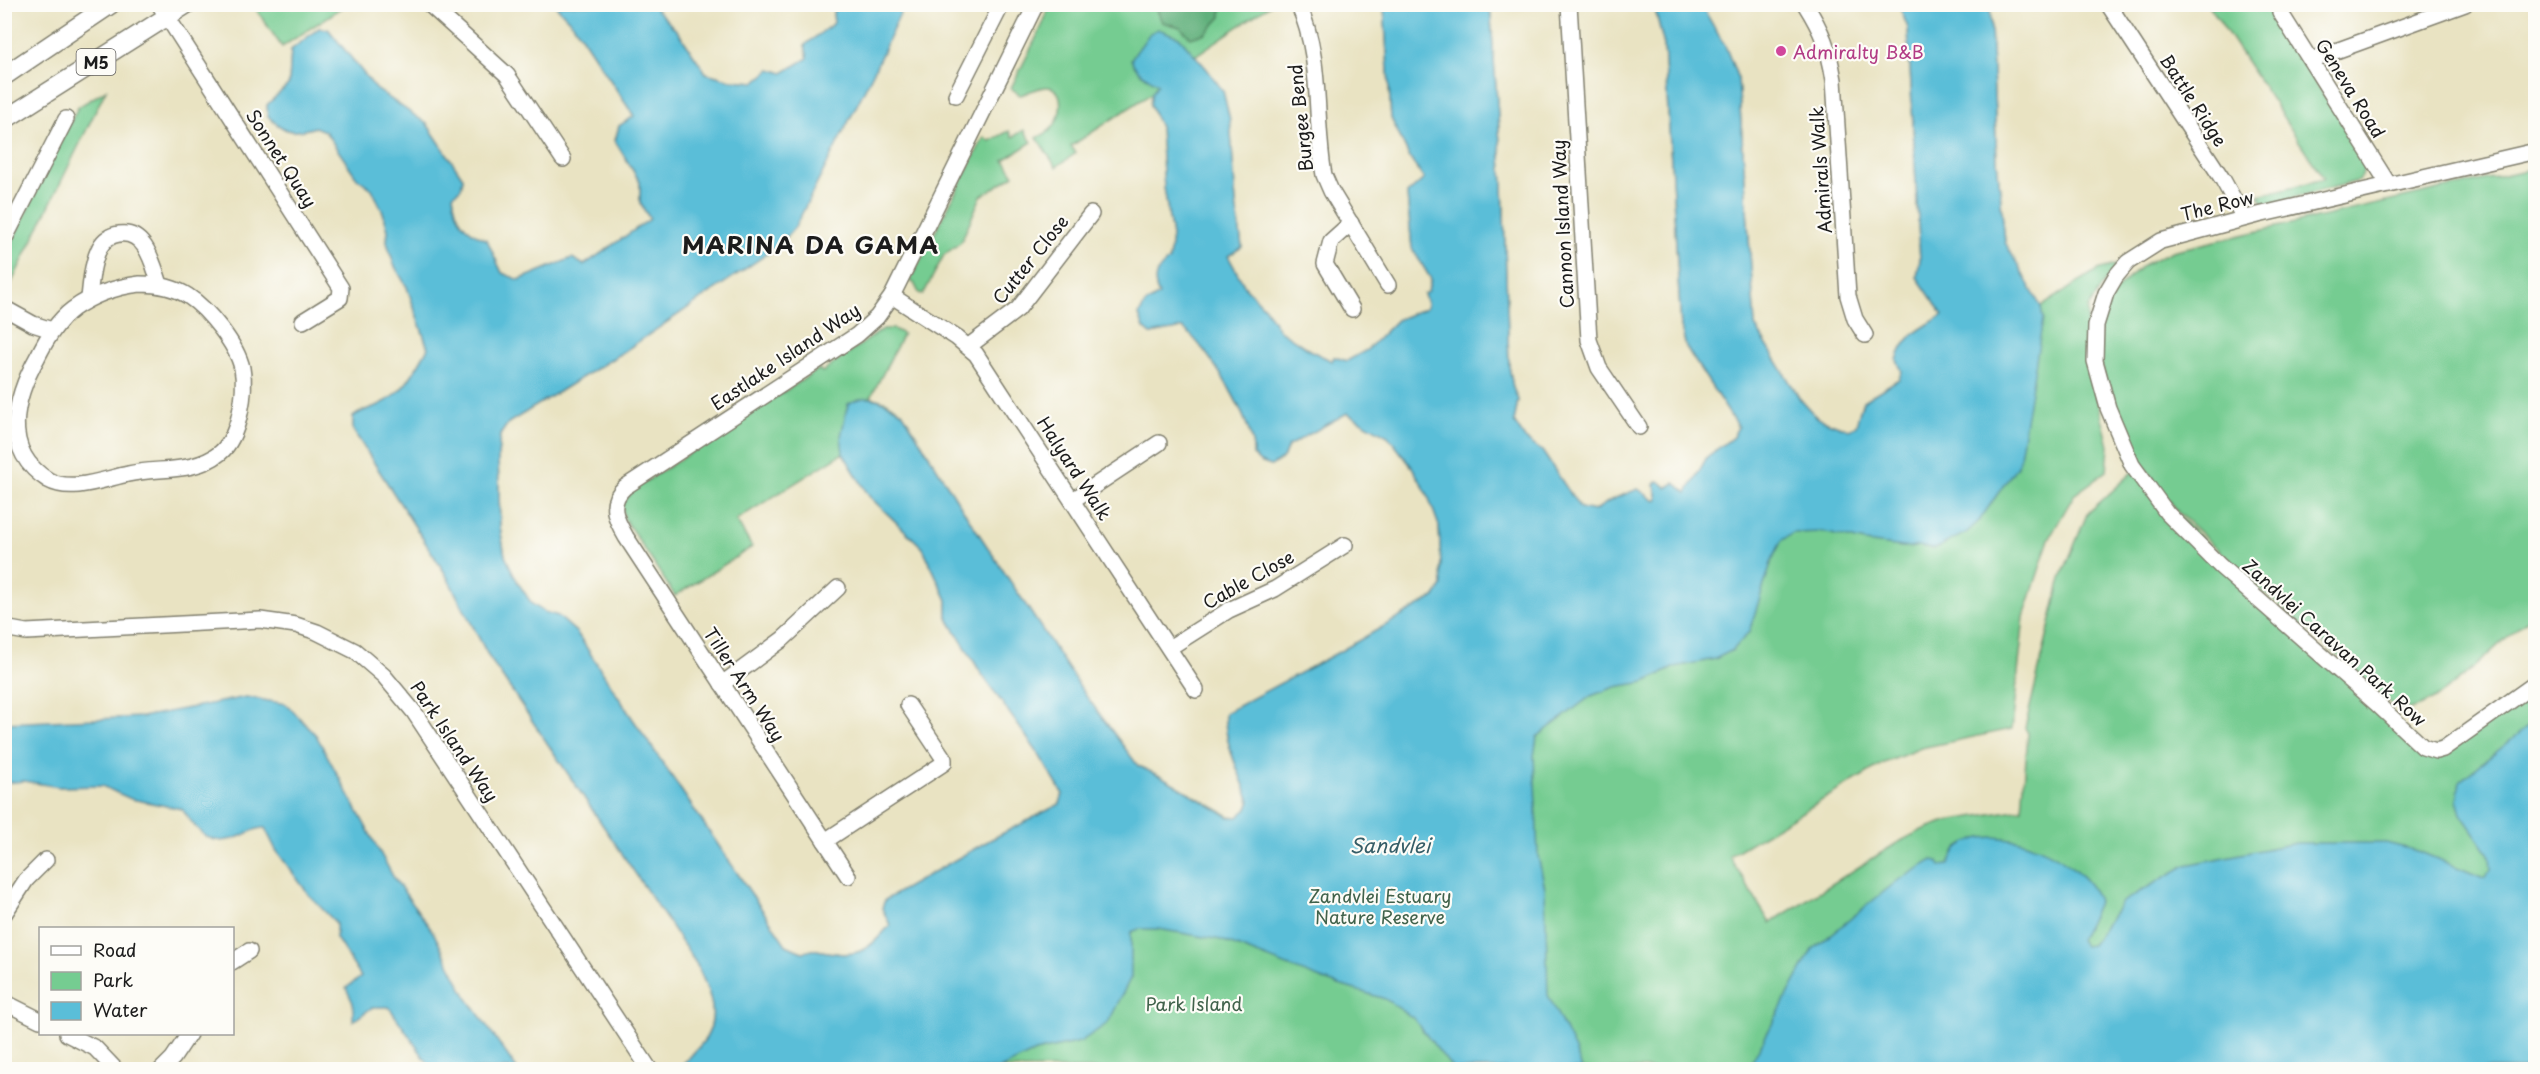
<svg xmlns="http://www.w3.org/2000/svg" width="2540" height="1074" font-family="'Playpen Sans',sans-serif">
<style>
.green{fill:#75cc91;stroke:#487456;stroke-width:1.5}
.forest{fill:#60b07b;stroke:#3e664c;stroke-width:1.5}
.water{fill:#5abed8;stroke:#3b6d7a;stroke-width:1.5}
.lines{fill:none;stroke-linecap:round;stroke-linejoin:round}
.minor-casing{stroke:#82806f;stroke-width:18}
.major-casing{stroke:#82806f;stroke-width:21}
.minor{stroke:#fff;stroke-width:15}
.major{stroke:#fff;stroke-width:18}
.hotel-dot{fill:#d1479c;stroke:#fdfcf7;stroke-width:2}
.labels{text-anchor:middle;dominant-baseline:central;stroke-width:4.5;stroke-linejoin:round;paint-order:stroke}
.shield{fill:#fdfcf7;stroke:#605f5e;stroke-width:1.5}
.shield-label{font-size:16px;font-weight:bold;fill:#1c1c1c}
.hotel-label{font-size:18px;fill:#b23c85;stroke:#fdfcf7;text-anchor:start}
.street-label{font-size:18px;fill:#1c1c1c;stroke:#fdfcf7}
.park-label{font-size:18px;fill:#40624b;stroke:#fdfcf7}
.water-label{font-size:20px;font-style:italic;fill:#355d67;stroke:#fdfcf7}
.district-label{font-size:24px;font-weight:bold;letter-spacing:1.5px;fill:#1c1c1c;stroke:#fdfcf7}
</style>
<rect width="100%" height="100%" fill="#fdfcf7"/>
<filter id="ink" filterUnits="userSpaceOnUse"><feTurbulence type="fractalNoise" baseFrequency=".0167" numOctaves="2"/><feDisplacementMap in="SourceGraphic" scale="12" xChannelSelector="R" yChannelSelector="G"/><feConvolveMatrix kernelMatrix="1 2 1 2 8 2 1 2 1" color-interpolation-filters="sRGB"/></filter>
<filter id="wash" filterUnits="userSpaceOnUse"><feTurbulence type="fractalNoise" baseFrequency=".008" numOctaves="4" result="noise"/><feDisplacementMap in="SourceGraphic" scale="24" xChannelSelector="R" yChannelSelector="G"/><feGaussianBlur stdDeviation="1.35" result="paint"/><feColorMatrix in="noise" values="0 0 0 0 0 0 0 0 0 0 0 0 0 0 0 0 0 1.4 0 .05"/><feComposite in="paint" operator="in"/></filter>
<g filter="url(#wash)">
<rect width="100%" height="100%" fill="#e9e3c2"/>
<g class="green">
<path d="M253,5H346L282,47Z"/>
<path d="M555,5H652L678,32L706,73L731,80L755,82L771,69L783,73L808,58L805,45L834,23L833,13L837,5H904L873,73L795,227L777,247L623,352L508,423L500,435L498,456L500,528L505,556L518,583L532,604L544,612L558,616L577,633L628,712L786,945C791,947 798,951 803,952C808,952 812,949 817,950C855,958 864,955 890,925L882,908L885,900L990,840L1060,804L1063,794L1038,753L981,673L947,617V600L923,548L869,496L843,453L736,520L752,547L675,596L624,518L622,505L631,491L819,369L822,372L883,329H894L903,334L871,397L887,402L902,412L963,510L1086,696L1138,766L1164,778L1229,816L1238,817L1247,809L1250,801C1239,771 1224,744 1225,713L1339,652L1435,597L1442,586L1439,525L1427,493L1412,467L1388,436L1347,413L1288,446L1283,458L1271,466L1260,462L1253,455C1256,424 1208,347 1183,328L1151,334L1144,328L1139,315L1145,304L1159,295C1151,279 1157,271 1169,260L1172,236L1164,187L1160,127L1150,105L1152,93L1071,146L1076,153L1056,167L1037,138C1042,135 1050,132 1053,127C1062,117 1066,89 1048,87C1039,86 1029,93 1020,95L1011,88L1042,26L1050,5H1270L1195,56L1223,91L1230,120L1236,204L1242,247L1228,256L1245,287L1265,308L1278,329L1311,351L1332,361L1334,357L1347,361L1367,350L1397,320L1426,308L1427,304L1424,294L1428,291L1431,279L1412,248L1407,194L1424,179L1411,160L1391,118L1384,5H1490L1503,185L1509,366L1513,388L1518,400L1514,422L1525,439L1542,451L1580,508L1594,511L1613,499L1638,489L1655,501L1658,499L1655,484L1659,481L1667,488L1675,483L1687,493L1707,457L1733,437L1738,427L1686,347L1681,327L1664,45L1654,5H1699L1703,8L1726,48L1738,79L1755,326L1800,399L1817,418L1849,430L1856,425L1863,401L1899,379L1902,371L1897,360C1905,334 1921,329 1943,315L1917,277L1920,260L1908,28L1899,5H1990L1997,161L2005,242L2018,270L2041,307L2097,270L2116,265L2088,308L2085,349L2109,446L2107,471L2074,495L2049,539L2024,617L2012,729L1921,748L1882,764L1729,856L1770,923L1897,843L1922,830L1946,821L2022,809L2028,733L2025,728L2061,578L2087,514L2133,472L2423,755L2535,688V1069H678C686,1060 699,1049 706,1038C721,1013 707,986 696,963L489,657L445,573L353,430V417C362,410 369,409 379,405C404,393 415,371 428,348L407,287L394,264L387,242L388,230L383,212L372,188L357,178L325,131L315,127C293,134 284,133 268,116L267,105L289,84L291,50L319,28L328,29L376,89L427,124L463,178L461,188L453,195C455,219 465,231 487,240L502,273L519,280L572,258L584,265L650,219L640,203V182L615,141L619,126L634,116L574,25Z"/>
<path d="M2209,5H2268L2266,6L2362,153L2365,168L2358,181L2265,205L2259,195L2324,179Z"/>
<path d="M106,90L9,288L5,297V256L78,107Z"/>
<path d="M1024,130L1032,142L1004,160L1014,175L981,196L961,242L944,255L923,295L919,293L914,283L910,281L984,137L990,141L1009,131L1013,137Z"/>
<path d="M2535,168V614C2505,635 2442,705 2409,709C2394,711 2385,698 2375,688L2259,588L2178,512L2140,460L2113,410L2100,361L2099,322L2115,291L2143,265L2172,251Z"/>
</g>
<path class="forest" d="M1155,5H1221V17L1206,33L1191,38L1180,27L1162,22Z"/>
<g class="water">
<path d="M555,5H652L678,32L706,73L731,80L755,82L771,69L783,73L808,58L805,45L834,23L833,13L837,5H904L873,73L795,227L777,247L623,352L508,423L500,435L498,456L500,528L505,556L518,583L532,604L544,612L558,616L577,633L628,712L786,945C791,947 798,951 803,952C808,952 812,949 817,950C855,958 864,956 890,925L882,908L885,900L990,840L1060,804L1063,794L1038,753L981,673L947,617V600L923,548L869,496L843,453L841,436L848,404C868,392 883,400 902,412L963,510L1086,696L1138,766L1164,778L1229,817H1238L1247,809L1250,801C1239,771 1224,744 1225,713L1339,652L1435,597L1442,586L1439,526L1427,493L1412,467L1388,436L1347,413L1288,446L1283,458L1271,466L1260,462L1253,455C1256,424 1208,347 1183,328L1151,334L1144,328L1139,315L1145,304L1159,295C1151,278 1156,271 1169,260L1172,236L1164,187L1160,127L1150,105L1152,92L1158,84C1146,76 1136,73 1131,59L1150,33L1158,29L1179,37L1207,69L1223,91L1230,120L1236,204L1242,247L1228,256L1245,287L1265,308L1278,329L1311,351L1332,361L1334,357L1347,361L1367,350L1397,320L1426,308L1427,304L1424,294L1428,291L1431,279L1412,248L1407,194L1424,179L1411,160L1391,118L1384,5H1490L1503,185L1509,366L1513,388L1518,400L1514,422L1525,439L1542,451L1580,508L1594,511L1613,499L1638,489L1655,501L1658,499L1655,484L1659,481L1667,488L1675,483L1687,493L1707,457L1733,437L1738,427L1686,347L1681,327L1664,45L1654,5H1699L1703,8L1726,48L1738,79L1755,326L1800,399L1817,418L1849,430L1856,425L1863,401L1899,379L1902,371L1897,360C1906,333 1921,330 1943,315L1917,277L1920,260L1908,28L1899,5H1990L1997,161L2005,242L2041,307L2043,319L2019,463L1979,521L1966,533L1934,549L1918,546L1910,548L1865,542L1823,532L1793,533L1782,540L1772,560L1749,632L1733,650L1715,659L1675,667L1645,682L1615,687L1591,696L1537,737L1534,756L1538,856L1545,888L1548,995L1576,1052L1582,1069H1453L1413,1018L1385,999L1326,981L1221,940L1158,929H1139L1131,932V977L1108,1023L1080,1042L1035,1052L1000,1069H678C686,1060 699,1049 706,1038C721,1013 707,986 696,963L489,657L445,573L353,430V417C362,410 369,409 379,405C404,394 415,371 428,348L407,287L394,265L387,242L388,230L383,212L372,189L357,178L325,131L315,127C293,134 284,133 268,116L267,105L289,84L291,50L319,28L328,29L376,89L427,124L463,178L461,188L453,195C455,219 465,231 487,240L502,273L519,280L572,258L584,265L650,219L640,203V182L615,141L619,126L634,116L574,25Z"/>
<path d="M246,697L286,704L316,735L394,878L433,932L466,996L517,1069H432L389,1007H373L353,1021V1003L346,988L361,977L336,938V923L309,895L276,850L265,828C257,827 251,832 243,835C211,850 200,834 182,809L131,799L102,786L59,787L24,781L5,783V723L142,717Z"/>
<path d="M2535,721V1069H1748L1812,950L1897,881L1933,860L1938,861L1941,866L1948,865C1951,860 1955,849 1960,846C1998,819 2085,859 2098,901C2095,915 2085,926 2080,940L2085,946L2092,945L2122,902L2186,865L2296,843H2386L2418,851L2484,878L2491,870L2490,856L2461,814L2457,800L2460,781Z"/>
</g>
</g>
<g filter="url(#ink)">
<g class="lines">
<g class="minor-casing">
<g id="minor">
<path d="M159,4L341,288L340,298L303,321"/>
<path d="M429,4L507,75L563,159"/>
<path d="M1298,4C1323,57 1314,119 1324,175L1331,191L1388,285"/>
<path d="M1569,4L1589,340L1599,368L1639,427"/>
<path d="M1805,4C1822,31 1829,49 1834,80L1848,296L1855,319L1865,335"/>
<path d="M2108,4L2223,180L2244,218"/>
<path d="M2280,12L2389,185"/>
<path d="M2311,60L2465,4"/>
<path d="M956,95L1002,4"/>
<path d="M2536,151L2258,215L2161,241L2128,262L2116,276L2106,293L2096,325L2095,361L2108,408L2132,465L2167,513L2220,566L2376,703L2423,747L2436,751L2443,749L2536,683"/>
<path d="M1351,223L1331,241L1325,264L1352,309"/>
<path d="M4,240L66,119"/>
<path d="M140,284C157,284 174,287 188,296C208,309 237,345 242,368C245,383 243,399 240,413C237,427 231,444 220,453C194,474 158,467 128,474C104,479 71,493 48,480C0,450 15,397 38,356C47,338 57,321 73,309C94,294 115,287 140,284Z"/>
<path d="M892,296L957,338L976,354L1196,690"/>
<path d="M89,298C91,281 92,262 100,247C104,240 111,235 119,234C146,230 153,265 160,284"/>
<path d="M4,308L33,324L52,330"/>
<path d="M969,346L1018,309L1091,214"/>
<path d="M1073,500L1159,443"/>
<path d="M4,628L26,632L260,620L296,625L317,632L355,651L384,676L414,712L650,1070"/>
<path d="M1169,648L1229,610L1275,589L1345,545"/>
<path d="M722,684L783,639L838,588"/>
<path d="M825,841L944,763V759L908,705"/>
<path d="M848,876L626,537C616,520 607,503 625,487L857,335L877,317L892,296L1036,4"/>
<path d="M4,914L26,880L46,860"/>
<path d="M232,962L249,951"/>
<path d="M4,1002L40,1020"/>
<path d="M67,1034L95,1048L116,1070"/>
<path d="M161,1070L173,1058L189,1034"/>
</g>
</g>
<g class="major-casing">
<g id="major">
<path d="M4,76L111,4"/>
<path d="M4,120L187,4"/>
</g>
</g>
<use href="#minor" class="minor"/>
<use href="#major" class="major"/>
</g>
</g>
<circle class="hotel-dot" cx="1781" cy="51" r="6"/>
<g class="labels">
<rect class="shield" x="76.5" y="49" width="39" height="26" rx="4.5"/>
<g class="shield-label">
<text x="96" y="62">M5</text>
</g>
<g class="hotel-label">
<text x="1793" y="51">Admiralty B&amp;B</text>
</g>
<g class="street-label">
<text transform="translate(2351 88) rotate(58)">Geneva Road</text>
<text transform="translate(2194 100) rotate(57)">Battle Ridge</text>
<text transform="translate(1300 118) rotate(-96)">Burgee Bend</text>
<text transform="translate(282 158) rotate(57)">Sonnet Quay</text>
<text transform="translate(1820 170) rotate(-94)">Admirals Walk</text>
<text transform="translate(2217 205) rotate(-14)">The Row</text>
<text transform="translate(1562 224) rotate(-93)">Cannon Island Way</text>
<text transform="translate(1030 259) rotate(-51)">Cutter Close</text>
<text transform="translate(785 356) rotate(-34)">Eastlake Island Way</text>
<text transform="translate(1075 468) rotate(57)">Halyard Walk</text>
<text transform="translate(1248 579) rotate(-29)">Cable Close</text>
<text transform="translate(2335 642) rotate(42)">Zandvlei Caravan Park Row</text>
<text transform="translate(745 684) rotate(57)">Tiller Arm Way</text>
<text transform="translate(455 741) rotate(56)">Park Island Way</text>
</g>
<g class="park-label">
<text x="1380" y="895">Zandvlei Estuary<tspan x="1380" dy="21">Nature Reserve</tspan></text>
<text x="1194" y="1003">Park Island</text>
</g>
<g class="water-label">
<text x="1390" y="845">Sandvlei</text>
</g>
<g class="district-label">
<text x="811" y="244">MARINA DA GAMA</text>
</g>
</g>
<rect width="2540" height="1074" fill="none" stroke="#fdfcf7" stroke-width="24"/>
<rect x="39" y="927" width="195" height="108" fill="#fdfcf7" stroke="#a3a29f" stroke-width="1.5"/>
<rect x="51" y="946" width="30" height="9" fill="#ffffff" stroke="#a3a29f" stroke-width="1.5"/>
<text x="93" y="957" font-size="18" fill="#1c1c1c">Road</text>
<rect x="51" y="972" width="30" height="18" fill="#75cc91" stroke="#a3a29f" stroke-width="1.5"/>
<text x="93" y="987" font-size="18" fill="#1c1c1c">Park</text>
<rect x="51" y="1002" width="30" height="18" fill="#5abed8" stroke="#a3a29f" stroke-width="1.5"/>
<text x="93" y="1017" font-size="18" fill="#1c1c1c">Water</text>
</svg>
